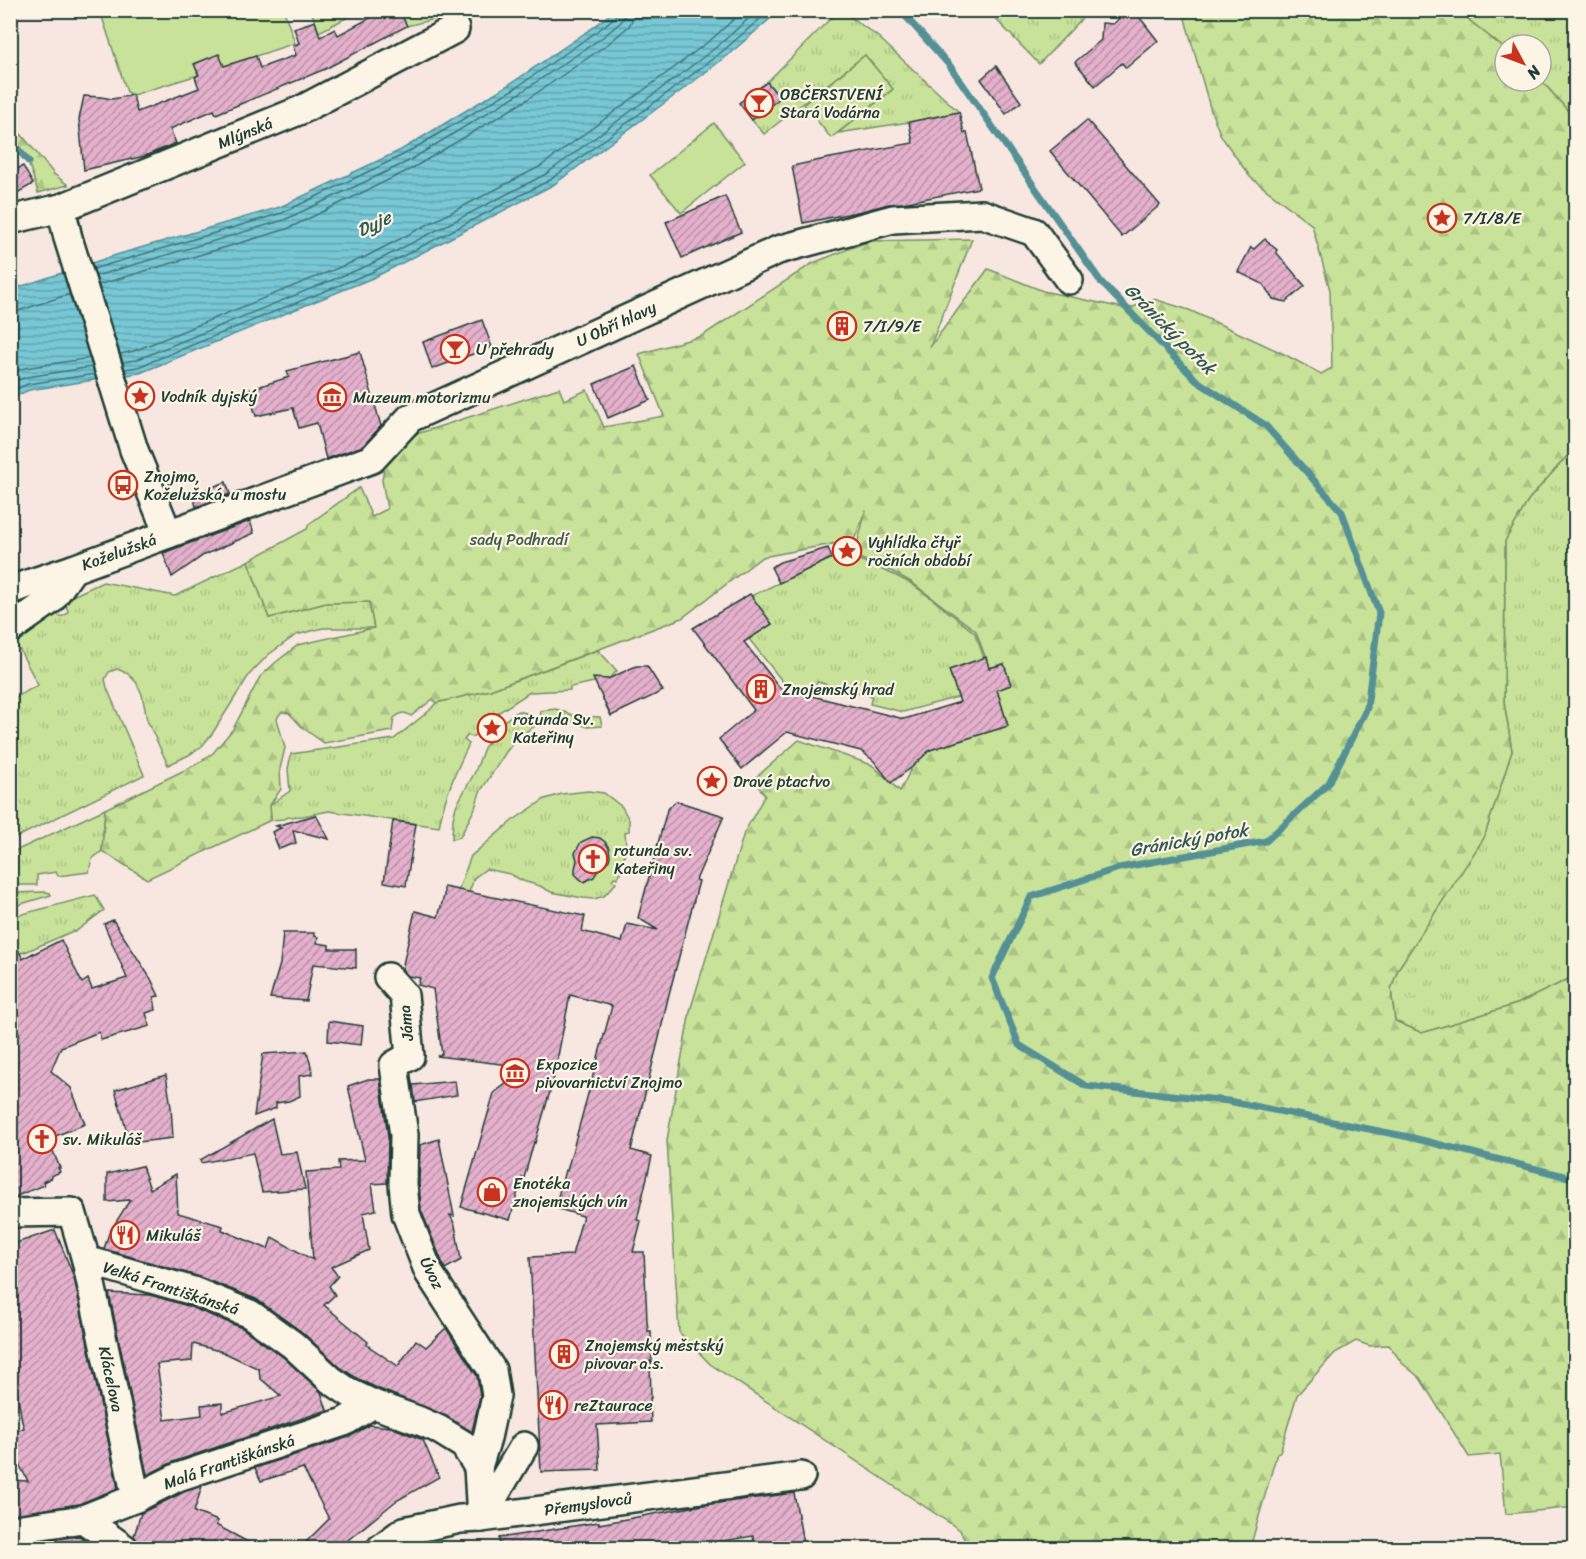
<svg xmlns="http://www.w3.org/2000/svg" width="1586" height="1559" font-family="Sriracha,sans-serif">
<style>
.grass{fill:url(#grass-tufts);stroke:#749066;stroke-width:1.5}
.forest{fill:url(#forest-firs);stroke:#749066;stroke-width:1.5}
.garden{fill:#c8e299;stroke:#749066;stroke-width:1.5}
.water{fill:url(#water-rules);stroke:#549095;stroke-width:1.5}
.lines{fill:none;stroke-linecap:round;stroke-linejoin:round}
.shore{stroke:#437474;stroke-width:1.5}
.stream{stroke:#549095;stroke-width:7}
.building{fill:url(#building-hatch);stroke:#1f3d34;stroke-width:1.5;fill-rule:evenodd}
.street-casing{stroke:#1f3d34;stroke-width:32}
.street{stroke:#fcf5e5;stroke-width:27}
.labels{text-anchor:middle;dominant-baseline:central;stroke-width:4.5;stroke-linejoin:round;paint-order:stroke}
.poi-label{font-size:16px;fill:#1f3d34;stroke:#fcf5e5;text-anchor:start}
.street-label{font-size:16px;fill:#1f3d34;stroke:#fcf5e5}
.park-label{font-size:16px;fill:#415e48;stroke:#fcf5e5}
.water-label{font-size:18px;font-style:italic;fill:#315954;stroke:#fcf5e5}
</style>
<defs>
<pattern id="grass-tufts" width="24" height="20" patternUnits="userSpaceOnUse" patternTransform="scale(1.5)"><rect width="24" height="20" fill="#c8e299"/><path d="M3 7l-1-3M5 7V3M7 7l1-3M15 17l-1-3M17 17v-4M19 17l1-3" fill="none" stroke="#abc384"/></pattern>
<pattern id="forest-firs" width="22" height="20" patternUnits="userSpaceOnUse" patternTransform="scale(1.5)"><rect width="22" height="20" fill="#c8e299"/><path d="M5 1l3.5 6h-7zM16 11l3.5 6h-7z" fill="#abc384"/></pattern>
<pattern id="water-rules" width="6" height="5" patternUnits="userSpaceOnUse" patternTransform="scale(1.5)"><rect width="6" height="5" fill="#78c7d5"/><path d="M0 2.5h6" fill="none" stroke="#62a3ae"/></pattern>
<pattern id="building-hatch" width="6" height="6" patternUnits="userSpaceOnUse" patternTransform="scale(1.5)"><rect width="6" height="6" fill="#e4b0cc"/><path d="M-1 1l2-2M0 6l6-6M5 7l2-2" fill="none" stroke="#b890a6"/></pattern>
</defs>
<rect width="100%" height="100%" fill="#f7e7e0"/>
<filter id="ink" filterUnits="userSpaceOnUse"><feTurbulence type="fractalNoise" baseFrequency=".0167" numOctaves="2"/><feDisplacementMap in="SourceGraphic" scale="12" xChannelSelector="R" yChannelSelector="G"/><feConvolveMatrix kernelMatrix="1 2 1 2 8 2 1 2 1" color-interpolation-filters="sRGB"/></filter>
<g filter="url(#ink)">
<g class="grass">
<path d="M839,10L842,11L877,36L959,112L909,122L838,133L892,90L865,55L764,134L752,120L780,98L767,82Z"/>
<path d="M988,11H1089L1039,64Z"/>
<path d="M1463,11H1575V119L1541,80V45H1505V49L1469,20Z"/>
<path d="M1575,453V976L1517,1004L1422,1033L1395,1021L1391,989L1398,969L1484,837L1512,751L1504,702L1505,541L1529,499L1566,457Z"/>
<path d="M843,553L892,574L910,583L927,595L975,633L984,658L949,670L958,697L903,712L870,704L872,696L817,682L814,690L783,682L749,639L772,624L751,596Z"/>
<path d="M248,561L269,618L326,603L369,602L374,628H323L296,635L268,655L249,675L212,734L202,746L189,755L168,765L147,720L142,694L136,682L127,673L117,669L109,672L105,679L107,688L144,775L11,840V700L38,685L14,639L52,610C57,616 64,620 68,611L64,600L103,582L175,596Z"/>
<path d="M598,650L617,671L608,679H603L594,682L570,687V690L530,692L484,722L486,726L472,737L468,735L464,740L469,744C456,771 444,797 439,827L329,811L303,816L289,817L284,819L271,820L270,805L290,791L288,769L291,754L394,739L429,711L436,703L490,690Z"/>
<path d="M556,709L575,716L600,717L602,726L588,727L570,721L543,724L540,711Z"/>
<path d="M518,711L530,714L535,726L518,737L506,752L480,792L475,808L460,837L452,839L453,819L456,806L475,772L484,748L500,724Z"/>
<path d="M588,791L604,793L622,807L629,820V831L625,832C627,849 624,863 618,878L614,877L612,880L616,883L604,896L594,899L583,898L551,892L540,886L523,881L510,874L486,869L474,878L465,904L456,896L471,856L512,821L545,799L562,794Z"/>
<path d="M105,809L102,851L92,859L89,872L58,876L56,872L37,875V885H11V853Z"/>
<path d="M46,892L50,893L51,895L11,907V893Z"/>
<path d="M95,895L104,910L75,932L73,931L25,952V951L11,959V917Z"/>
</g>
<g class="forest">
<path d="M1191,11H1463L1469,20L1505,49V81H1541V80L1575,119V453L1566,457L1529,499L1505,541L1504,702L1512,751L1484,838L1398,969L1391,989L1395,1021L1422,1033L1517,1004L1575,976V1507L1506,1514L1500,1454L1469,1457L1420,1378L1402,1363L1389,1345L1370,1346L1356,1341L1335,1353L1297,1395L1280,1452L1277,1453L1250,1548H968L960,1530L710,1364L679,1332L667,1140L690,1011L744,833L765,795L753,780L799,740L872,765L900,791L912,767L930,750L1008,726L997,690L1011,684L1004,664L989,668L976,631L911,582L893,572L854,556L866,510L854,540L762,557L682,618L490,690L436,703L433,699L411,716C404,711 400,713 394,718L392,731L324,743L303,728L289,713L282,712L279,715L277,719L285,748L280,769L281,789L270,805L271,820L147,879L102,851L105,809L197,764L213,753L233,729L260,677L275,663L298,645L374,628L369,602L326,603L269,618L248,561L307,529L309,524L359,488L372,517L387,509L382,480L385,461L398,440L559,388L564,400L587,390L604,427L664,416L639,354L702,336L813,263L869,241L972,239L930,347L988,269L1043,291L1128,309L1154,299L1189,310L1282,353L1321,374L1332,368L1330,290L1312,225L1250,177L1221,136L1211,111L1185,19Z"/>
<path d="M11,122L54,174L68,185L38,193C33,176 26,148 11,138Z"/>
</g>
<g class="garden">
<path d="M100,11H284L295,43L223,67L195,65L198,75L133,95L127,92Z"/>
<path d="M311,11H360L319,32Z"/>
<path d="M399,11H445L447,16L407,26Z"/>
<path d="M865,55L893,89L831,138L804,104Z"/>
<path d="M714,123L745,162L681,213L650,175Z"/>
</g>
<path class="water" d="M614,11H779L728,55L693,82L553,185L375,277L140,373L29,390L11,398L10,290L116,255L280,207L401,150L513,82L595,26Z"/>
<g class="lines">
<g class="shore">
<path d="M93,269L282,213L403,155L517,87L599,30L615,17L617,10"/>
<path d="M96,276L284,220L407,162L520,93L603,37L621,22L624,17V10"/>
<path d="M98,285L287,229L411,169L525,101L608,44L629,26L633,18V10"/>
<path d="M10,311H18L70,294"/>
<path d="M120,354L134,351L365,257L541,166L679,64L713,38L744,10"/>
<path d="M122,362L136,360L369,265L546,174L685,71L719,45L758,10"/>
<path d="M125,369L138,367L372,272L550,180L689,77L724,50L770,10"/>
<path d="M10,373L25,368L90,358"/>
<path d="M10,383L27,377L92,367"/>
<path d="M10,392L28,384L95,374"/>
</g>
<g class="stream">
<path d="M900,10L950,66L1101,282L1197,381L1265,425L1342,512L1379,613L1367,708L1329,783L1266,841L1119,868L1031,897L992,978L1019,1045L1086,1086L1228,1101L1409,1137L1576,1179"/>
<path d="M10,140L29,162"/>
</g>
</g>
<g class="building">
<path d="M385,10H399L407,26L325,69L216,114L214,110L170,129L176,143L145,156L84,170L79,119L84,96L101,97L112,99L133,95L137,112L199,88L195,77L199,75L194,64L219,54L224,66L256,56L260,68L296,55L293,46L299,43L294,28L315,21L320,37L335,29L338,35Z"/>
<path d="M1129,10H1134L1158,41L1126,68L1122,63L1095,86L1075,62L1101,40L1102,23L1113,24Z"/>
<path d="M996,66L1021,102L1006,114L981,79Z"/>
<path d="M767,82L780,98L752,120L739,103Z"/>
<path d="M959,112L964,133L967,132L979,188L903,203L889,204L862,211L803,223L792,166L825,159L913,143L909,122Z"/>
<path d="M1087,120L1160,205L1122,237L1050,151Z"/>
<path d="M23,166L33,184L10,197V172Z"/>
<path d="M725,196L741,232L682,258L666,222Z"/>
<path d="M1265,239L1277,250L1276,252L1305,286L1286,302L1273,299L1263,284L1238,272L1251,247L1254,249Z"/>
<path d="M482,320L492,347L432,369L423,342Z"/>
<path d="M360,352L381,426L363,446L326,459L317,423L299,428L293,408L256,416L248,390L289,377L287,371Z"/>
<path d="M636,366L650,400L608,418L594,384Z"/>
<path d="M226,482L230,494L196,507L193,494Z"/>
<path d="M250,521L254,533L204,555L172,577L163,553Z"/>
<path d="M828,548L832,558L779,583L771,567L780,562Z"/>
<path d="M750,594L772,624L744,642L780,688L904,719L960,702L949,670L986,657L989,668L1004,664L1011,685L997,690L1008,726L930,750L912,767L891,783L874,761L861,751L787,732L742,769L719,739L754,710L693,628Z"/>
<path d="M636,666H647L663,691L611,716L593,678L608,679Z"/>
<path d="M676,801L724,816L696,880L699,881L668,998L659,1038L631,1150L652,1156L637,1220L641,1221L633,1252H644L647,1320L648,1331H651L652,1363L650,1361L651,1398H650L651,1422L597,1425L600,1470L541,1472L530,1257L572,1255L583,1216L555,1208L565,1170L567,1171L612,1006L570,995L553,1081L535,1143L534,1142L524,1178L522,1177L510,1220L461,1207L494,1093L519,1074L525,1073V1067L437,1056L442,1054L433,989L418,985L420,978L408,976L402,969L415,911L438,917L444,896V887L585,916L582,931L622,942L627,924L658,930L638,918L667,810Z"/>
<path d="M316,815L329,839L293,830L296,843L279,849L272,832L281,828L276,826Z"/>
<path d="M393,821L416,824L406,886L384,882Z"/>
<path d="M592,837L600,838L605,842L609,848L610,856L609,860L598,870L594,877L584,882L579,878L575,874V869L577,860L575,853L581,842Z"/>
<path d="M113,920L151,979L159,996L154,997L156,1010L146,1013L150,1026L101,1040L99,1032L61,1047L51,1071L71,1088L85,1124L48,1139L60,1168H58L60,1172L51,1176V1178L43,1182L44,1185L14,1197H10V1035L20,1036L10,1008V934L23,959L33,953V954L61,940L82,983L88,979L92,989L127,978L104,924Z"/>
<path d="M283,933H314V936L318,937L317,943L329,945V949H356V968L313,964L306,1001L270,998L280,964Z"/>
<path d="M329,1021L363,1026L361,1045L328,1041Z"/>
<path d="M307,1051L313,1074L299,1076L300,1096L289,1101L276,1103V1108L254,1116L263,1054Z"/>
<path d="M166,1075L171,1107L173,1138L130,1143L115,1090Z"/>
<path d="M368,1079H380L388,1136L387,1183L372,1184L376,1210L363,1213L369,1250L331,1267L338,1276L329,1286L335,1295L324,1305L368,1342L367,1345L398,1366L416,1340L426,1347L446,1328L477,1376L480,1396L472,1432L444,1415L379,1389L358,1379L341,1368L302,1332L256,1299L197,1276L104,1249L109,1233L130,1200L107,1202V1174L142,1166L150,1189L176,1174L178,1213L223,1226L222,1230L268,1249L272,1237L313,1260L306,1172L339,1170L338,1161L365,1160L348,1086Z"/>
<path d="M455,1081L457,1095L415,1102L413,1085Z"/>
<path d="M272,1119L280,1154L297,1152L305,1189L262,1192L253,1153L201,1163L200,1160Z"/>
<path d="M439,1139L454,1216L450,1215L455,1225L461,1260L445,1269L421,1210L419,1183L420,1145Z"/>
<path d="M55,1230L74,1277L118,1488L79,1504L16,1514L10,1513V1480L28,1481L10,1447V1433L24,1428L22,1421L14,1375L10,1376V1245Z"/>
<path d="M109,1293L150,1295L188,1306L242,1328L283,1357L321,1392L327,1410L173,1462L147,1475ZM193,1344L223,1352L259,1369L260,1378L281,1396L222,1413V1403L201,1405L202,1415L165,1420L157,1364L192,1361Z"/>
<path d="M370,1425L391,1427L423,1440L439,1477L396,1501L338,1548H300L329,1519L303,1468L261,1481L255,1468L349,1437Z"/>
<path d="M202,1486L194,1512L218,1521L216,1525L259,1548H140L138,1542L134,1536L141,1513L184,1492Z"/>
<path d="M794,1493L804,1548H755L753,1536L682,1548H500L499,1538L599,1522V1524L697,1506Z"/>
<path d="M79,1536L97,1548H18L27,1543Z"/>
</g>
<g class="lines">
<g class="street-casing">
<g id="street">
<path d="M61,208L68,238L134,450L168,534"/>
<path d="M10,220L61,208L301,110L455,29"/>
<path d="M10,590L73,569L372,459L410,418L778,250L893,219L982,214L1034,232L1069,280"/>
<path d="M10,629L51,600L73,569"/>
<path d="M388,977L404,995L410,1056L394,1065L404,1135L403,1184L406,1214L429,1273L492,1370L496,1396L487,1438L478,1467"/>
<path d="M10,1213L72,1212L86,1260L136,1498"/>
<path d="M86,1260L193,1291L250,1314L293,1345L331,1380L350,1393L373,1404L420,1421L438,1429L464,1445L478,1467L481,1518"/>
<path d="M481,1518L524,1446"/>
<path d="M83,1519L124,1548"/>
<path d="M10,1535L22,1528L83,1519L136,1498L178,1477L344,1422L373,1404"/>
<path d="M381,1548L404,1531L460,1519L481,1518L801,1476"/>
</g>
</g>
<use href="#street" class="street"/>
</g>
</g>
<defs>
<g id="bar-ring" transform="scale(1.5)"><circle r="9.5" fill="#fcf5e5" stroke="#c8321e" stroke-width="1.5"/><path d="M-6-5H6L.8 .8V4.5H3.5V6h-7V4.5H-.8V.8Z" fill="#c8321e"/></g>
<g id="sight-ring" transform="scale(1.5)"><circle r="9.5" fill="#fcf5e5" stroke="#c8321e" stroke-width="1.5"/><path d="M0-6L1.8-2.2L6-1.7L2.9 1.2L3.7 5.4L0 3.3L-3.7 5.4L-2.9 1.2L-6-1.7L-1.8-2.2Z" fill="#c8321e"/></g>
<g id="building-ring" transform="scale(1.5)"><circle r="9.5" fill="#fcf5e5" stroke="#c8321e" stroke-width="1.5"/><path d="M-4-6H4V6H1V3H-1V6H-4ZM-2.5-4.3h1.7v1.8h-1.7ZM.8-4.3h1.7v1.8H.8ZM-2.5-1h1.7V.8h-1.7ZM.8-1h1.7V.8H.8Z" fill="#c8321e"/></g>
<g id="museum-ring" transform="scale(1.5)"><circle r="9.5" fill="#fcf5e5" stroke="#c8321e" stroke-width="1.5"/><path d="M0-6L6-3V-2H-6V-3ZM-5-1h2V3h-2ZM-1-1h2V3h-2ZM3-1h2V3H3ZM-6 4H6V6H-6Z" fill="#c8321e"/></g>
<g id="bus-ring" transform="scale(1.5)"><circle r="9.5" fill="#fcf5e5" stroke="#c8321e" stroke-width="1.5"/><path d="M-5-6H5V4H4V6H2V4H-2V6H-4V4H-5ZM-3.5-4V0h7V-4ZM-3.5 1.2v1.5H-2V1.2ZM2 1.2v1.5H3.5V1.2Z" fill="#c8321e"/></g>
<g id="church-ring" transform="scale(1.5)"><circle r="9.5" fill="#fcf5e5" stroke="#c8321e" stroke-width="1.5"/><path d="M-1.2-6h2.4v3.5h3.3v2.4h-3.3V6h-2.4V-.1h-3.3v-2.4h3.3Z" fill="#c8321e"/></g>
<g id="shop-ring" transform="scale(1.5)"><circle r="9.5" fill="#fcf5e5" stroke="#c8321e" stroke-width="1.5"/><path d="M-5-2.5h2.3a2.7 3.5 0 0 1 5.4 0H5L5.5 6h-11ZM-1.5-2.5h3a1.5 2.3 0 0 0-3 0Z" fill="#c8321e"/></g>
<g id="restaurant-ring" transform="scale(1.5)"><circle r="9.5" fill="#fcf5e5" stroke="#c8321e" stroke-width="1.5"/><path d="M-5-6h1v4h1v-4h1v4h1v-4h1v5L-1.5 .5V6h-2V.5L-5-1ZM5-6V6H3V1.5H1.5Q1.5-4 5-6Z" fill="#c8321e"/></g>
</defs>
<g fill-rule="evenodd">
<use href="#bar-ring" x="759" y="103"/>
<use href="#sight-ring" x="1442" y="218"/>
<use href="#building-ring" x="842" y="326"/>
<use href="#bar-ring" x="455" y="349"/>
<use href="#sight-ring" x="140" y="396"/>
<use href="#museum-ring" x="332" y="397"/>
<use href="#bus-ring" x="123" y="485"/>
<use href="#sight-ring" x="847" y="551"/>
<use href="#building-ring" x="761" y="689"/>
<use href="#sight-ring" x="492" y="728"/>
<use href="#sight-ring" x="712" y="781"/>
<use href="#church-ring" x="593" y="859"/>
<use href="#museum-ring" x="515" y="1073"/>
<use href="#church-ring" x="42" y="1139"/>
<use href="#shop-ring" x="492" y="1192"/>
<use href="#restaurant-ring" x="125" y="1235"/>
<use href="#building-ring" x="564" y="1354"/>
<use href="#restaurant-ring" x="553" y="1405"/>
</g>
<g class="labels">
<g class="poi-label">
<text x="780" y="94">OBČERSTVENÍ<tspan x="780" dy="18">Stará Vodárna</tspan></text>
<text x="1463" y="218">7/I/8/E</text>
<text x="863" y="326">7/I/9/E</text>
<text x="476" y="349">U přehrady</text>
<text x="161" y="396">Vodník dyjský</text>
<text x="353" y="397">Muzeum motorizmu</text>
<text x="144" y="476">Znojmo,<tspan x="144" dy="18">Koželužská, u mostu</tspan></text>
<text x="868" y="542">Vyhlídka čtyř<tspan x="868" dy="18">ročních období</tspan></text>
<text x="782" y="689">Znojemský hrad</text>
<text x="513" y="719">rotunda Sv.<tspan x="513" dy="18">Kateřiny</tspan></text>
<text x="733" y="781">Dravé ptactvo</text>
<text x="614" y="850">rotunda sv.<tspan x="614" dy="18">Kateřiny</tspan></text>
<text x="536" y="1064">Expozice<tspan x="536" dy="18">pivovarnictví Znojmo</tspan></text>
<text x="63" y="1139">sv. Mikuláš</text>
<text x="513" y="1183">Enotéka<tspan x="513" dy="18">znojemských vín</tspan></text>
<text x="146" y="1235">Mikuláš</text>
<text x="585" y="1345">Znojemský městský<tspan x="585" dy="18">pivovar a.s.</tspan></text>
<text x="574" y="1405">reZtaurace</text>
</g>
<g class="street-label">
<text transform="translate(245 133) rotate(-22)">Mlýnská</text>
<text transform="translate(616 324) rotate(-25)">U Obří hlavy</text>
<text transform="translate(119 552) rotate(-20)">Koželužská</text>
<text transform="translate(406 1023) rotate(-96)">Jáma</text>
<text transform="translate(432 1273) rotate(63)">Úvoz</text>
<text transform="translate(171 1288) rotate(18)">Velká Františkánská</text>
<text transform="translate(111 1379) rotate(78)">Klácelova</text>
<text transform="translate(229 1462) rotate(-19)">Malá Františkánská</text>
<text transform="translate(588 1504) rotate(-8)">Přemyslovců</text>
</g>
<g class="park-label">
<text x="519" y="539">sady Podhradí</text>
</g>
<g class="water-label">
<text transform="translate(374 224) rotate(-26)">Dyje</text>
<text transform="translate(1170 329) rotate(45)">Gránický potok</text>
<text transform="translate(1189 840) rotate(-10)">Gránický potok</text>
</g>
</g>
<rect width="1586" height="1559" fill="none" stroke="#fcf5e5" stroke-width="36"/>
<rect x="18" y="18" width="1550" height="1523" fill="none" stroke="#1f3d34" stroke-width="2" filter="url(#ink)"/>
<g transform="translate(1523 63) rotate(131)"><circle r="28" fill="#fcf5e5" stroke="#a4ab9e" stroke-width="1.5"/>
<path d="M0-4.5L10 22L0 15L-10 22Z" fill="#c8321e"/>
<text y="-9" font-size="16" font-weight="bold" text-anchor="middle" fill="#1f3d34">N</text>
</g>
</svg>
